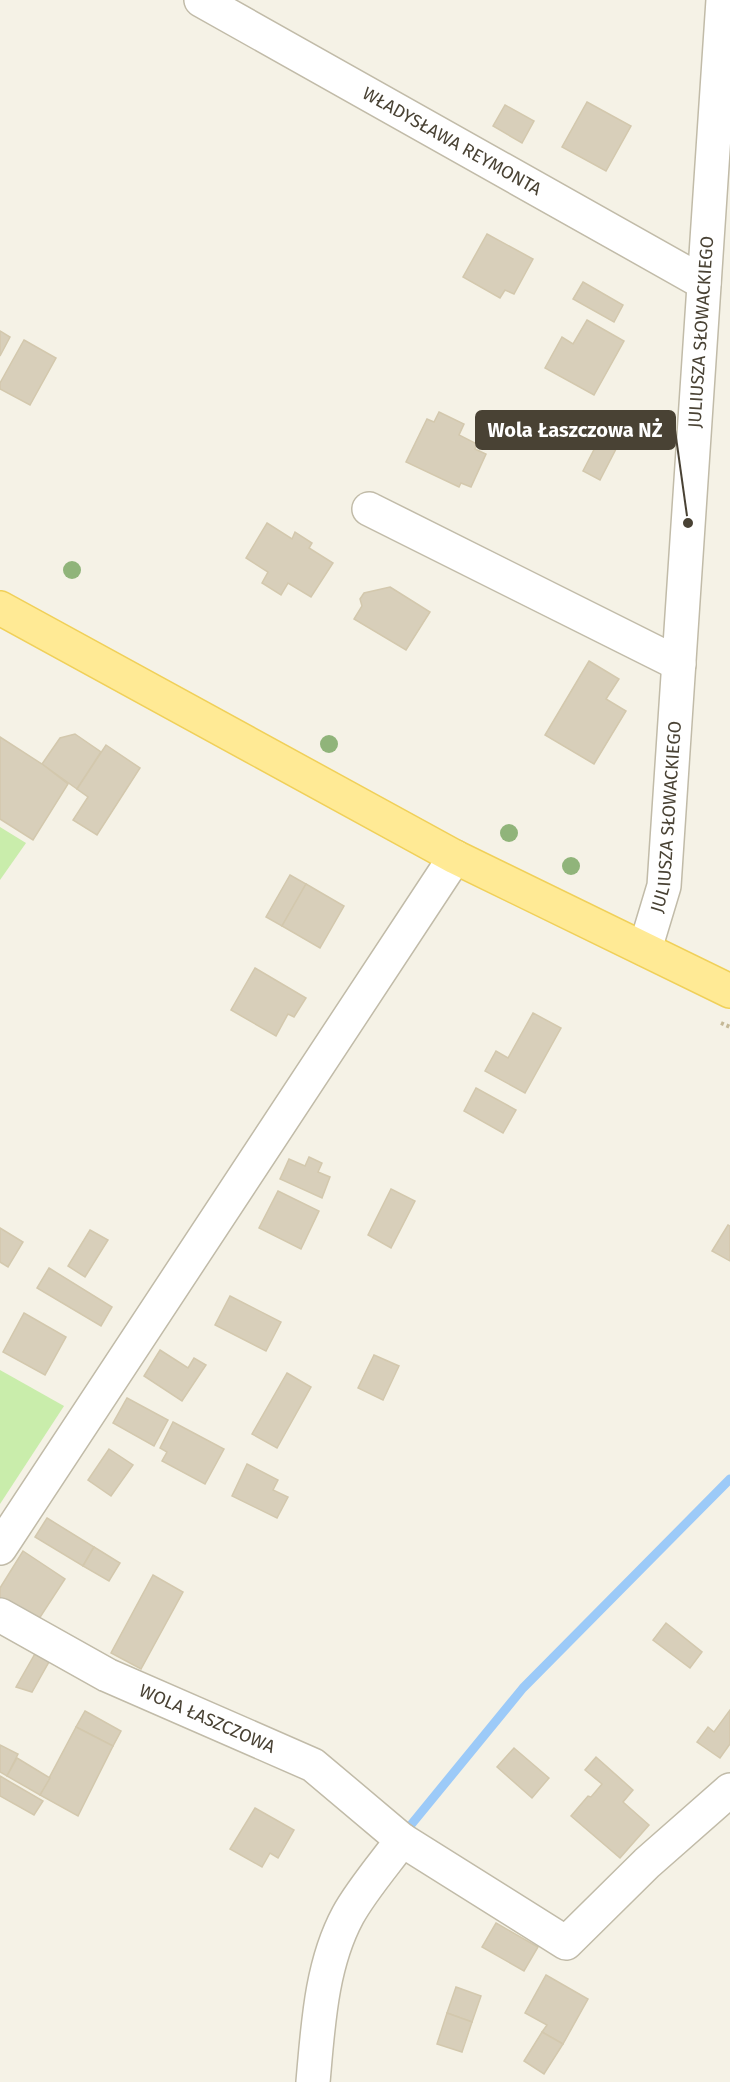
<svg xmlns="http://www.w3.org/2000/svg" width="730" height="2082" font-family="'Fira Sans',sans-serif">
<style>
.green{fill:#c9edab}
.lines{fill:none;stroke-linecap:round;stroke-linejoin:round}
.stream{stroke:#9ccaf8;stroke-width:9}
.building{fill:#d8cfba;stroke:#d3c8ad;stroke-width:1.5}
.minor-casing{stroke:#c1bba8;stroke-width:36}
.major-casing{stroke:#f0d059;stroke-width:36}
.path{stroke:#c5b997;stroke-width:4;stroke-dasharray:3 3;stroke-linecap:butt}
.minor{stroke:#fff;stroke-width:33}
.major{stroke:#ffea95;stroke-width:33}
.tree{fill:#90b47a}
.labels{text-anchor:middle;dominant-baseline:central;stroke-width:6;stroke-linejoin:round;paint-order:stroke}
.street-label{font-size:18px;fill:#494234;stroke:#fff}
.leader{fill:none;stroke:#494234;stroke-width:2}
.callout-dot{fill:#494234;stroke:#fff;stroke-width:2}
.callout{fill:#494234;stroke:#494234;stroke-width:2}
.callout-label{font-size:20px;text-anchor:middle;font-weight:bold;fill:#fff}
</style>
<rect width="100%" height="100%" fill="#f5f2e6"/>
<g class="green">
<path d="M0,827L26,843L0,880Z"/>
<path d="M0,1370L64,1406L0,1504Z"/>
</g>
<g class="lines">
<path class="stream" d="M410,1826L523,1688L730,1479"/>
</g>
<g class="building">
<path d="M587,102L631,126L606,171L562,147Z"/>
<path d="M505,105L534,121L522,143L493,126Z"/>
<path d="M487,234L533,259L514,294L505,290L500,298L463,277Z"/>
<path d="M583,282L623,305L614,322L573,299Z"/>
<path d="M587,320L624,341L594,395L545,368L562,337L573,344Z"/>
<path d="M0,331L10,337L0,356Z"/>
<path d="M24,340L56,358L30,405L0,389V383Z"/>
<path d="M439,412L464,424L459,435L477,444L475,449L486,454L471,487L461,483L459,487L406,462L427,419L434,422Z"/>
<path d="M600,438L617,447L600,480L583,471Z"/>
<path d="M267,523L292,539L295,532L312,543L309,548L333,563L311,597L288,583L281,595L262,583L268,572L246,558Z"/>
<path d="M390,587L430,612L406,650L354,619L362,606L360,599L364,593Z"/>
<path d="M589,661L619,679L606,699L626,711L594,764L545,735Z"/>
<path d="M75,734L101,752L77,789L42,764L60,738Z"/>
<path d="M0,737L42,764L68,784L33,840L0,819Z"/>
<path d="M106,745L140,768L97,835L73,820L88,797L77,789Z"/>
<path d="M290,875L306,884L282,926L266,917Z"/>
<path d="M306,884L344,906L320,948L282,926Z"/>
<path d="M255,968L306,998L294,1017L288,1014L276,1036L231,1010Z"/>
<path d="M533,1013L561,1028L525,1093L485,1071L496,1051L508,1058Z"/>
<path d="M476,1088L516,1110L503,1133L464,1111Z"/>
<path d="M309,1157L322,1163L318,1172L330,1177L322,1198L280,1179L289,1159L305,1166Z"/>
<path d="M391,1189L415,1201L391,1248L368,1235Z"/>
<path d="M278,1191L319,1211L301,1249L259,1228Z"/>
<path d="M728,1225L730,1226V1261L712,1251Z"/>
<path d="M0,1228L23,1242L8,1267L0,1262Z"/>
<path d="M90,1230L108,1240L85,1277L68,1266Z"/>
<path d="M49,1268L112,1307L101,1326L37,1288Z"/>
<path d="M230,1296L281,1322L266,1351L215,1325Z"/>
<path d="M24,1313L66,1337L45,1375L3,1352Z"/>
<path d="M160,1350L188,1368L194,1358L206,1365L182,1401L144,1376Z"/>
<path d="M374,1355L399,1366L383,1400L358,1388Z"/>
<path d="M287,1373L311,1387L277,1448L252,1434Z"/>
<path d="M127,1398L168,1420L154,1446L113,1423Z"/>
<path d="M173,1422L224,1449L205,1484L162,1461L167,1452L160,1448Z"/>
<path d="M109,1449L133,1465L111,1496L88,1480Z"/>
<path d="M247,1464L278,1480L273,1490L288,1497L277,1518L232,1496Z"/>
<path d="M47,1518L94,1547L83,1566L35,1537Z"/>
<path d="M94,1547L120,1563L109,1581L83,1566Z"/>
<path d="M23,1551L65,1579L35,1625L0,1602V1588Z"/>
<path d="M153,1575L183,1592L141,1669L111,1653Z"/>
<path d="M666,1623L702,1652L690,1668L653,1640Z"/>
<path d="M40,1645L54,1653L32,1692L16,1687Z"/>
<path d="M730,1710V1744L720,1758L697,1742L708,1727L714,1732Z"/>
<path d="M85,1711L121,1731L113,1746L76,1727Z"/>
<path d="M76,1727L113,1746L78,1816L40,1795Z"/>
<path d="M0,1745L18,1754L7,1776L0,1772Z"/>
<path d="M514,1748L549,1778L532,1798L497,1767Z"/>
<path d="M596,1757L633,1790L623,1802L649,1825L620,1858L571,1816L588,1796L591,1797L602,1784L585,1770Z"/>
<path d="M17,1758L50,1778L40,1795L7,1776Z"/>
<path d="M0,1776L43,1801L34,1815L0,1796Z"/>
<path d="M255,1808L294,1830L278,1858L270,1853L262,1867L230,1849Z"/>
<path d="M496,1923L538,1947L524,1971L482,1947Z"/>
<path d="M546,1975L588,1999L563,2044L542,2032L547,2025L525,2013Z"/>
<path d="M456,1987L481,1996L472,2022L447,2013Z"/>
<path d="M447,2013L472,2022L462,2052L437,2044Z"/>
<path d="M542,2032L563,2044L544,2074L524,2061Z"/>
</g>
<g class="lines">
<g class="minor-casing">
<g id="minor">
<path id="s1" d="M201,0L704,283"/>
<path d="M369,509L679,664"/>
<path id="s2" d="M645,949L664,886L723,0"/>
<path d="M0,1548L455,857"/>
<path id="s3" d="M0,1615L107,1675L313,1765L402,1840C385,1863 361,1891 348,1915C321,1965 318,2026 313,2082"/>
<path d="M402,1840L566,1943L647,1863L730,1790"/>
</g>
</g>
<g class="major-casing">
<path id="major" d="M0,608L455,857L730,991"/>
</g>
<path class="path" d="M721,1023L730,1027"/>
<use href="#minor" class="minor"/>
<use href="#major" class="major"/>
</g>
<g class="tree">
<circle cx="72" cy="570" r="9"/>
<circle cx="329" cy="744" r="9"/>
<circle cx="509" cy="833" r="9"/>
<circle cx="571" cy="866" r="9"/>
</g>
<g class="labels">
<g class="street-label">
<text stroke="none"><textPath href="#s1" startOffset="288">WŁADYSŁAWA REYMONTA</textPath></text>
<text stroke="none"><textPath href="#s2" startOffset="621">JULIUSZA SŁOWACKIEGO</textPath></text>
<text stroke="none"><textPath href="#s2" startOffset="135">JULIUSZA SŁOWACKIEGO</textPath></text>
<text stroke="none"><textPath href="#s3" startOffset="232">WOLA ŁASZCZOWA</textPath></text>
</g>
</g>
<path class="leader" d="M688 523L675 430"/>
<circle class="callout-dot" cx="688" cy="523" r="6"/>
<rect class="callout" x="476" y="411" width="199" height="38" rx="6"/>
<g class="callout-label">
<text x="575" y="437">Wola Łaszczowa NŻ</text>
</g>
</svg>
